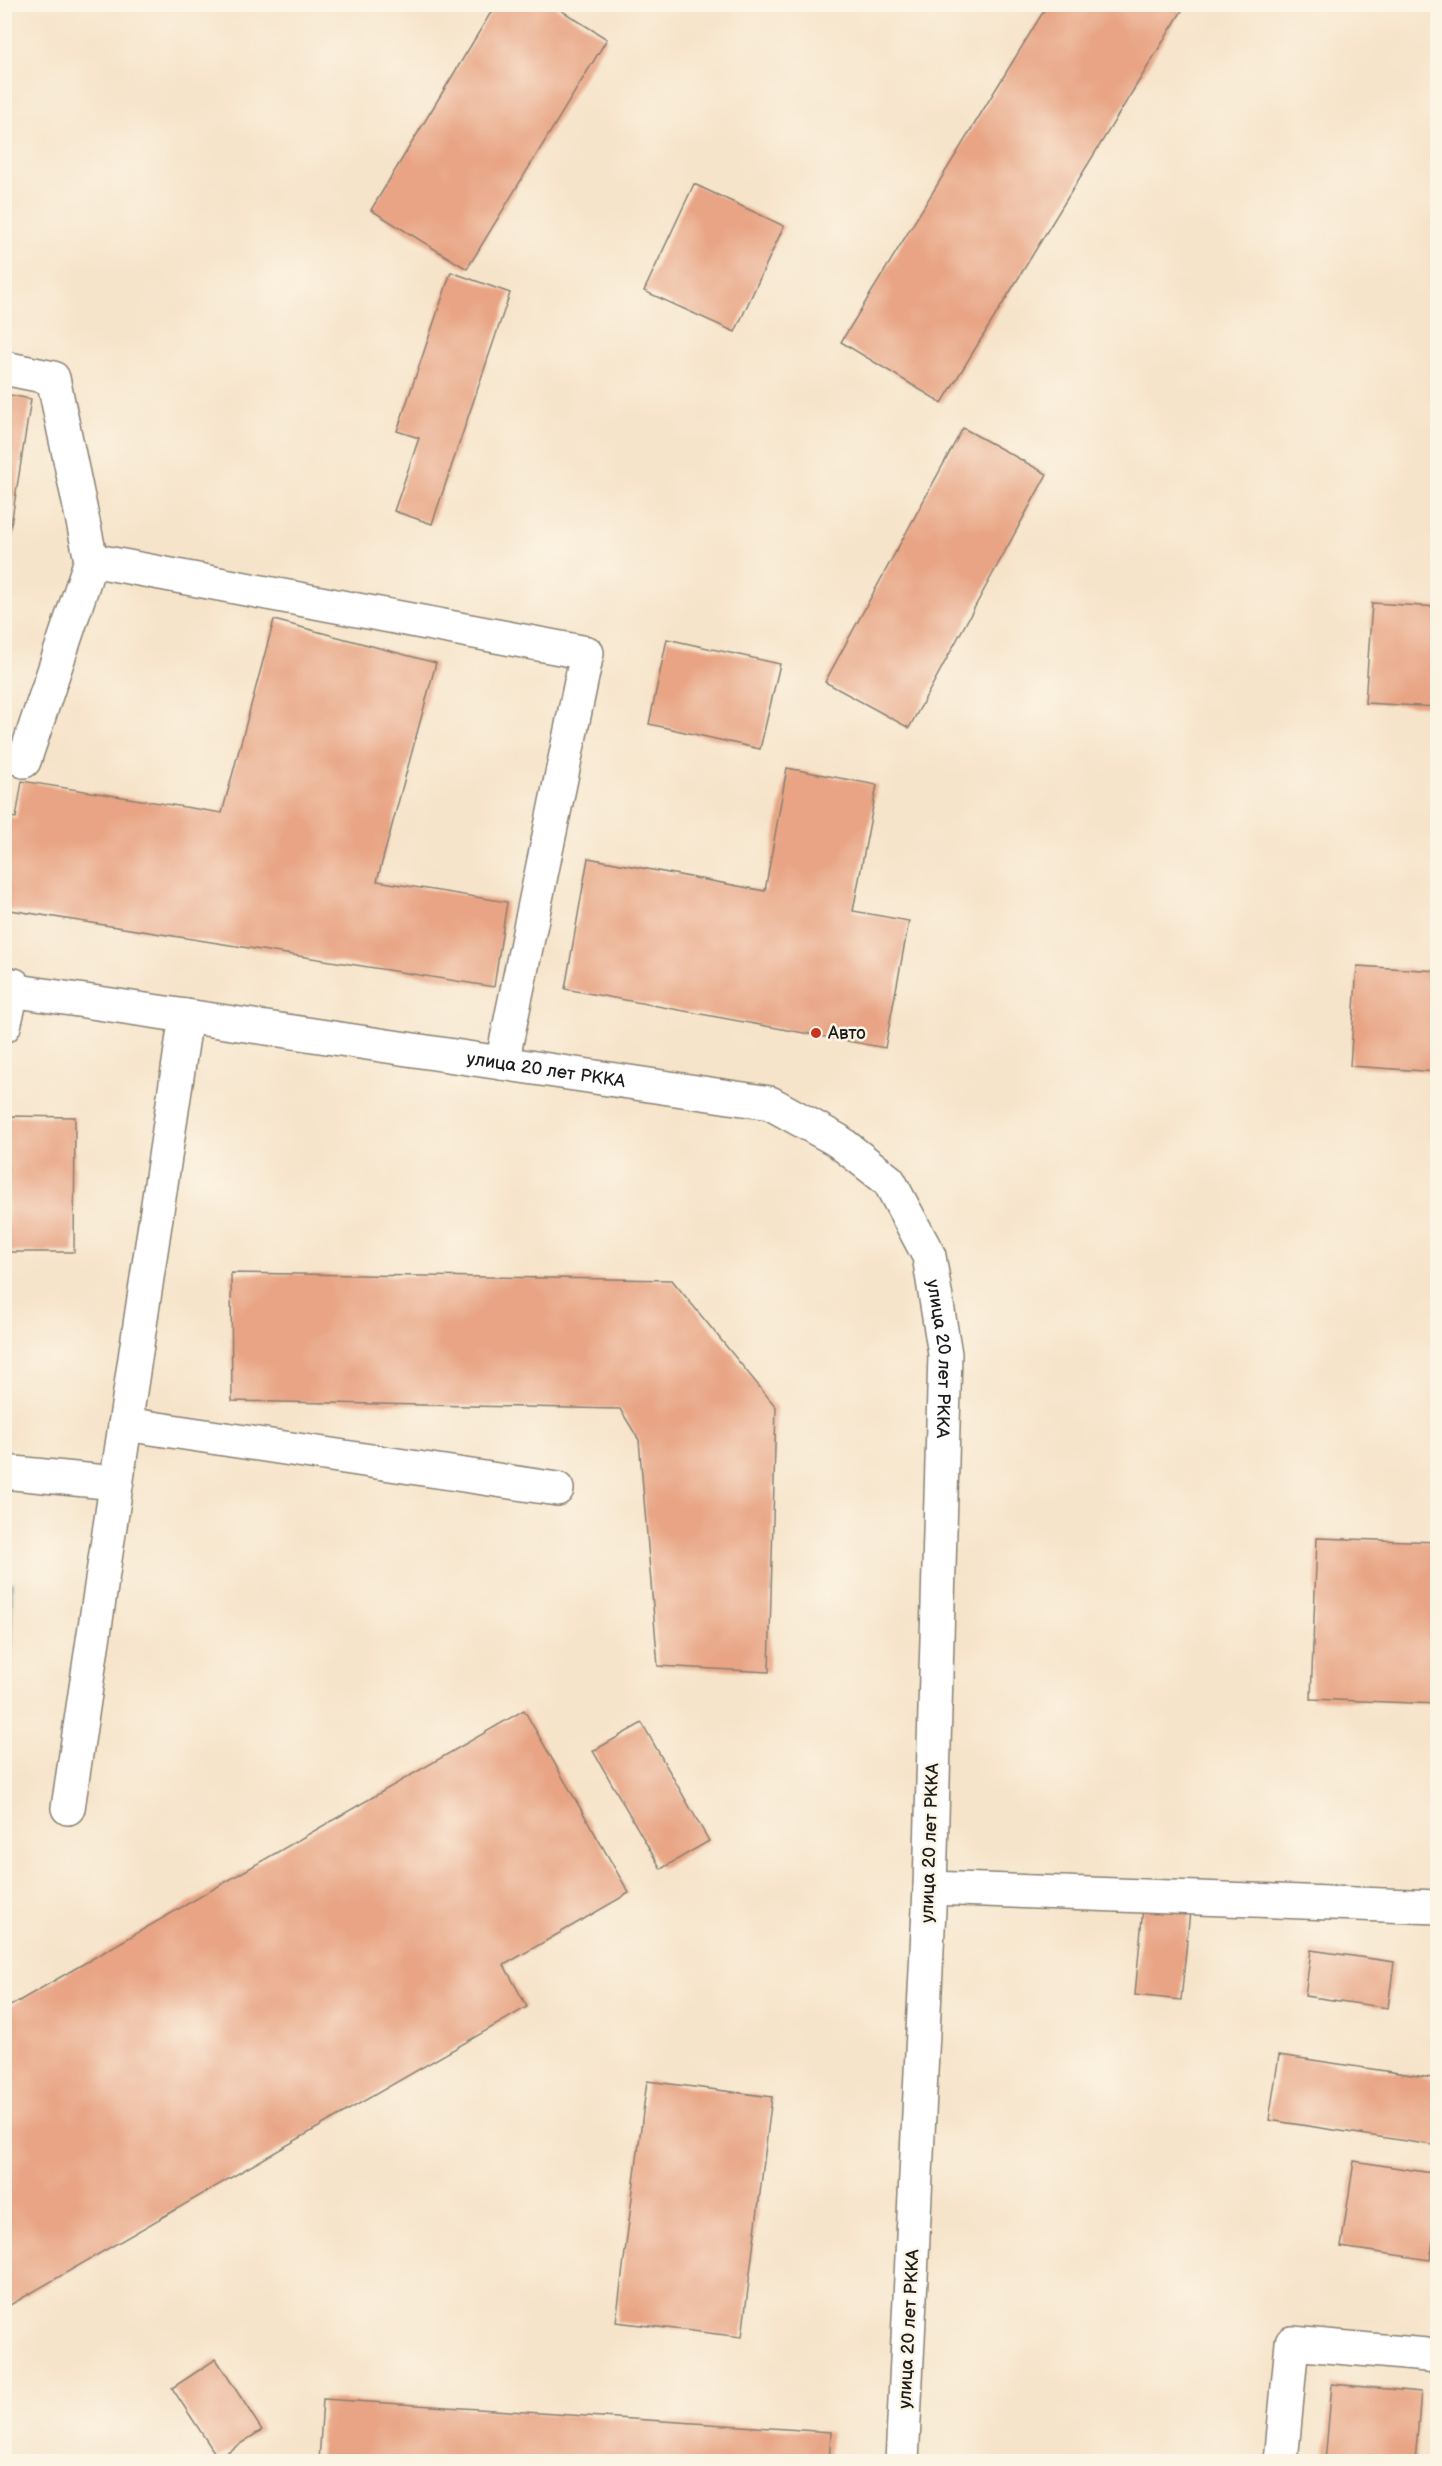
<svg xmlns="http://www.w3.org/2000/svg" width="1442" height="2466" font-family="'Balsamiq Sans',sans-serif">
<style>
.water{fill:#41abc1;stroke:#2e646e;stroke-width:1.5}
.building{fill:#e8a484}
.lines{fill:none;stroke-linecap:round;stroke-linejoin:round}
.minor-casing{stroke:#898073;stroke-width:36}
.major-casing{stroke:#898073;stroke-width:36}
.minor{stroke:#fff;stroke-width:33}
.major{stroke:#fff;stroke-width:33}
.poi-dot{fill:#c8321e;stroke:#fcf5e5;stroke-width:2}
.labels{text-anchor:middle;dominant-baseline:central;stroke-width:5;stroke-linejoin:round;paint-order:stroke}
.poi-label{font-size:18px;fill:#1c1c1c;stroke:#fcf5e5;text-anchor:start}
.street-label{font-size:18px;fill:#1c1c1c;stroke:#fcf5e5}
</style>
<rect width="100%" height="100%" fill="#fcf5e5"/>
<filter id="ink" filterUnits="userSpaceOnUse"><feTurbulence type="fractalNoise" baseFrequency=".0167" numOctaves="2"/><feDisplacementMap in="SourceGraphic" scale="12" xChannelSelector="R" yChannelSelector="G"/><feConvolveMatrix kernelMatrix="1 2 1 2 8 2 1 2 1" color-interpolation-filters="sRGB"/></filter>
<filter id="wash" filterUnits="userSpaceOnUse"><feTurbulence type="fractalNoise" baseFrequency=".008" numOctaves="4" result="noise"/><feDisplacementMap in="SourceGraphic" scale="24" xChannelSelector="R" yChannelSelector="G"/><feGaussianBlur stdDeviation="1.35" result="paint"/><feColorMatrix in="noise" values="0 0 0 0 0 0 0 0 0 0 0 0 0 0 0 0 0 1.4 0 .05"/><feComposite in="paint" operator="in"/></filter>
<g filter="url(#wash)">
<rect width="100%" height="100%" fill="#f6e4ca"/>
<path class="water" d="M5,1580L12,1583L11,1670L5,1703Z"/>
<g id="blocks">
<g class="building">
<path d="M496,4H551L607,39L467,269L371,210Z"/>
<path d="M1048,4H1186L942,403L841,342Z"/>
<path d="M694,184L784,226L735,332L644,291Z"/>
<path d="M451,272L510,293L432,524L394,511L419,438L397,431Z"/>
<path d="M5,394L31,399L6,556H5Z"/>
<path d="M963,428L1047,474L909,728L825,682Z"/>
<path d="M1372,603L1438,607V707L1365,703Z"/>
<path d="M274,620L436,663L377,881L507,902L494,987L4,909V816L16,818L22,781L222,813Z"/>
<path d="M667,639L780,664L760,749L649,724Z"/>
<path d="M787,768L877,785L853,911L909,921L885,1048L565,989L588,858L765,891Z"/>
<path d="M1357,966L1438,971V1072L1350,1066Z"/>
<path d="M8,1116L75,1117L74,1252H7Z"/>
<path d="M231,1273L672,1280L776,1407L769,1672L658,1666L639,1440L620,1409L232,1401Z"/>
<path d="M1317,1538L1438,1542V1704L1311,1699Z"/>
<path d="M524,1710L629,1893L504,1965L527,2007L5,2308V2009Z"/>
<path d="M642,1723L709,1841L661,1869L593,1751Z"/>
<path d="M1143,1907L1190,1911L1181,2000L1135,1995Z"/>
<path d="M1311,1950L1394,1962L1388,2008L1305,1996Z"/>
<path d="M1279,2055L1438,2079V2146L1269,2120Z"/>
<path d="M647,2081L772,2097L742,2337L616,2322Z"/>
<path d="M1354,2161L1438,2174V2213L1430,2260L1341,2247Z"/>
<path d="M216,2359L262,2430L218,2458L172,2388Z"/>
<path d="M1332,2384L1421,2392L1415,2462H1325Z"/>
<path d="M323,2399L831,2432L829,2462H319Z"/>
</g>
</g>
</g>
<g filter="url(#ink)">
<use href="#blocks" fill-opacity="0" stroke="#898073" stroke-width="1.5"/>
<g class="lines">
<g class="minor-casing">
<g id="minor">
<path d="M4,368L53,378L91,560"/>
<path d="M24,761L91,560L587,653L502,1063"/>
<path d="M4,1026L14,985"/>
<path d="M125,1424L557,1489"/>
<path d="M4,1472L116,1483"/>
<path d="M68,1808L186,1016"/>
<path d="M930,1888L1438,1907"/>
<path d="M1281,2462L1292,2343L1438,2356"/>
</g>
</g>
<g class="major-casing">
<g id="major">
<path id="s1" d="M4,989L770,1103L837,1140L889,1181L929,1256L945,1354L930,1888L902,2462"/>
</g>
</g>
<use href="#minor" class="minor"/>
<use href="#major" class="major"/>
</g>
</g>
<circle class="poi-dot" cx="816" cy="1033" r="6"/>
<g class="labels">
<g class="poi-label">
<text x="828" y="1033">Авто</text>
</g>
<g class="street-label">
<text stroke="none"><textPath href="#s1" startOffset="548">улица 20 лет РККА</textPath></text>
<text stroke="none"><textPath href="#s1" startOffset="1106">улица 20 лет РККА</textPath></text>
<text transform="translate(930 1843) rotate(-88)">улица 20 лет РККА</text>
<text transform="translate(909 2329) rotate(-87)">улица 20 лет РККА</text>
</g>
</g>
<rect width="1442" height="2466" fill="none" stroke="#fcf5e5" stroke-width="24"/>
</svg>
